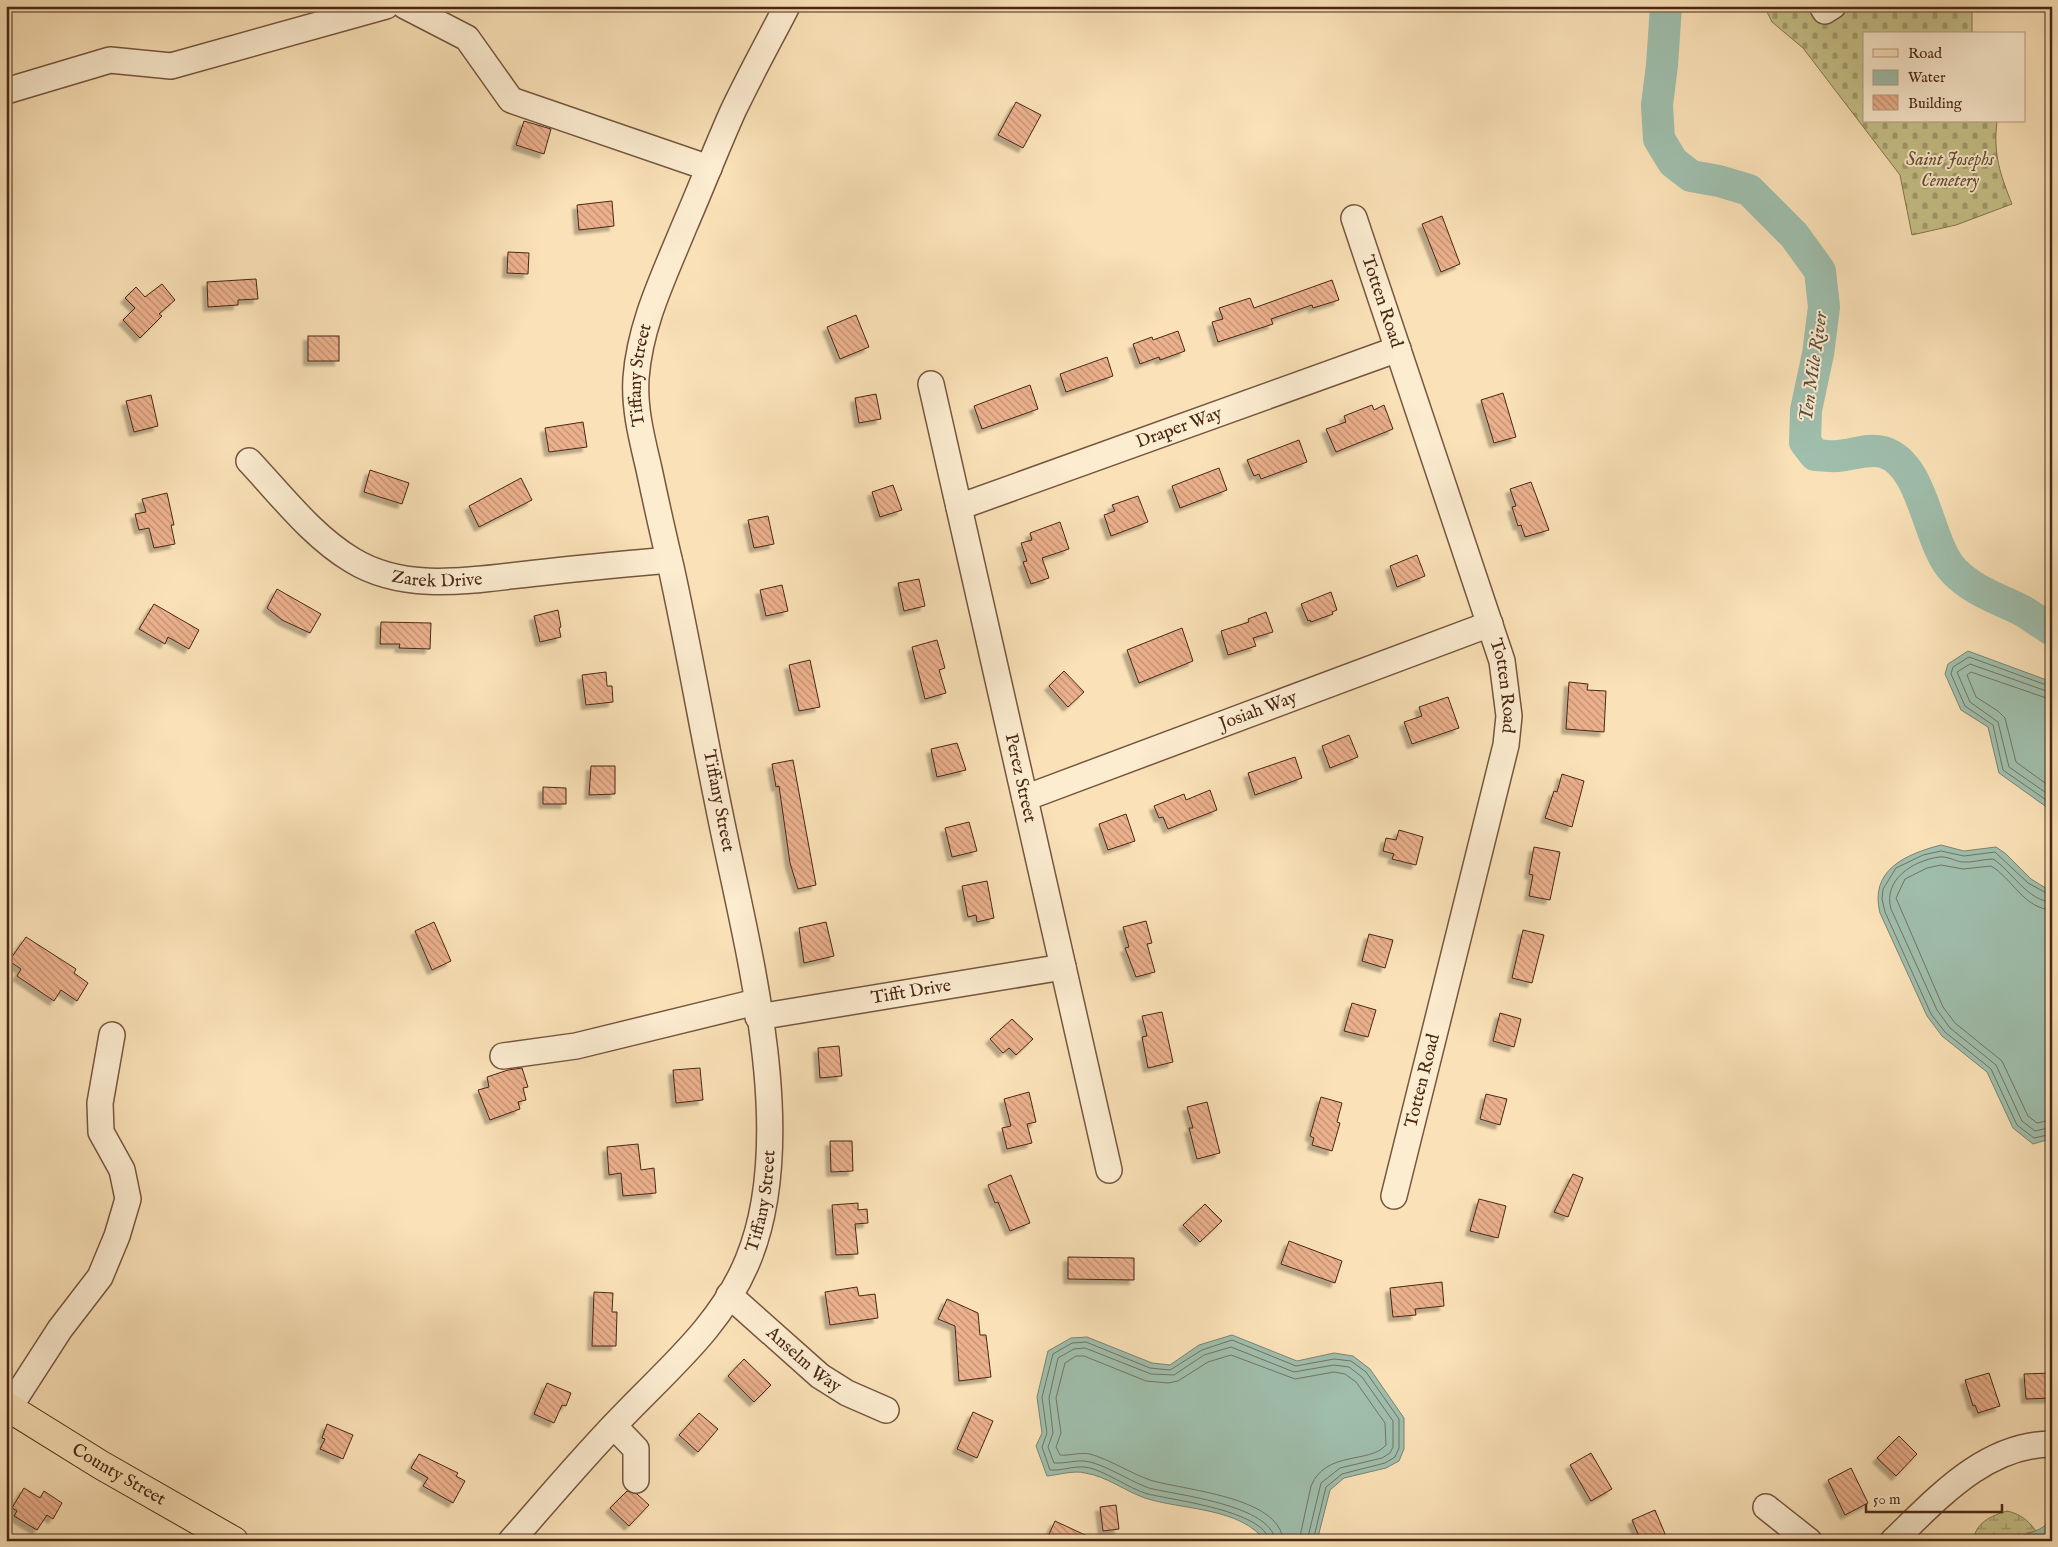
<svg xmlns="http://www.w3.org/2000/svg" width="2058" height="1547" font-family="'IM FELL English',serif">
<style>
.wetland{fill:url(#wetland-marsh);stroke:#887450}
.cemetery{fill:url(#cemetery-stones);stroke:#887450}
.water{fill:#9fbeac;stroke:#7d8270}
.lines{fill:none;stroke-linecap:round;stroke-linejoin:round}
.shore{stroke:#747261;stroke-width:1}
.river{stroke:#9fbeac;stroke-width:32}
.building{fill:url(#building-back-hatch);stroke:#492716;filter:url(#shadow)}
.minor-casing{stroke:#75563e;stroke-width:28}
.major-casing{stroke:#492716;stroke-width:30}
.minor{stroke:#fcecd0;stroke-width:25}
.major{stroke:#fae1b7;stroke-width:28}
.labels{text-anchor:middle;dominant-baseline:central;stroke-width:4;stroke-linejoin:round;paint-order:stroke}
.park-label{font-size:18px;font-style:italic;fill:#684e33;stroke:#fcecd0}
.street-label{font-size:18px;fill:#492716;stroke:#fcecd0}
.water-label{font-size:19px;font-style:italic;fill:#5e4d3c;stroke:#fcecd0}
</style>
<defs>
<pattern id="wetland-marsh" width="20" height="14" patternUnits="userSpaceOnUse" patternTransform="scale(1.25)"><rect width="20" height="14" fill="#c6c189"/><path d="M1 5h8M5 5V1M11 12h8M15 12V8" fill="none" stroke="#a39d6f"/></pattern>
<pattern id="cemetery-stones" width="16" height="16" patternUnits="userSpaceOnUse" patternTransform="scale(1.25)"><rect width="16" height="16" fill="#c6c189"/><path d="M2 7V4a2 2 0 0 1 4 0v3zM10 15v-3a2 2 0 0 1 4 0v3z" fill="#a39d6f"/></pattern>
<pattern id="building-back-hatch" width="6" height="6" patternUnits="userSpaceOnUse" patternTransform="scale(1.25)"><rect width="6" height="6" fill="#ecb18d"/><path d="M-1 5l2 2M0 0l6 6M5-1l2 2" fill="none" stroke="#c19072"/></pattern>
<filter id="shadow"><feDropShadow dx="-4.5" dy="4.5" stdDeviation="1" flood-color="#0004"/></filter>
</defs>
<rect width="100%" height="100%" fill="#fae1b7"/>
<filter id="stains"><feTurbulence type="fractalNoise" baseFrequency=".004" numOctaves="4"/><feColorMatrix values="0 0 0 0 .2 0 0 0 0 .09 0 0 0 0 .02 0 0 0 .5 -.17"/></filter>
<radialGradient id="worn" r=".72"><stop offset=".6" stop-color="#630" stop-opacity="0"/><stop offset="1" stop-color="#630" stop-opacity=".3"/></radialGradient>
<path class="wetland" d="M2007,1511C2020,1514 2028,1520 2036,1531L2027,1533L2018,1541H1973C1976,1522 1991,1516 2007,1511Z"/>
<path class="cemetery" d="M1764,6H1972V34H1864V121H1997C1993,154 2000,174 2012,204L1956,225L1912,235L1900,175L1803,48L1772,22Z"/>
<g class="water">
<path d="M1968,651L2052,682V811L1999,773L1988,727L1961,710L1945,674L1948,664Z"/>
<path d="M1941,845L1964,851L1996,847L2006,854L2031,879L2052,892L2050,1139L2033,1144L2013,1128L1987,1072L1942,1036L1927,1016L1880,913C1869,870 1906,854 1941,845Z"/>
<path d="M1232,1335L1297,1361L1334,1353L1353,1356L1370,1369L1404,1418V1449L1399,1461L1386,1468L1344,1478L1330,1490L1317,1541H1265C1241,1507 1181,1510 1145,1498C1125,1491 1106,1476 1085,1473C1074,1470 1058,1475 1047,1476L1036,1446L1042,1433L1037,1397L1048,1351L1071,1338L1087,1337L1152,1363L1170,1365L1199,1345Z"/>
<path d="M2048,1523H2052V1541H2018C2027,1532 2039,1532 2048,1523Z"/>
</g>
<g class="lines">
<g class="shore">
<path d="M2052,687L1969,657L1953,667L1951,674L1965,706L1993,725L2003,770L2052,804"/>
<path d="M2052,693L1970,664L1957,672L1970,702L1998,722L2009,767L2052,797"/>
<path d="M2052,700L1971,672L1967,675L1976,697L1998,711L2005,718L2016,762L2052,788"/>
<path d="M2052,896L2028,883L1995,852L1964,856L1941,851L1923,855L1896,868L1883,889L1882,899L1885,912L1931,1014L1945,1032L1991,1069L2017,1125L2034,1138L2052,1134"/>
<path d="M2052,902C2027,901 2012,871 1993,859C1983,859 1972,863 1962,862C1955,861 1947,856 1939,857C1912,861 1883,880 1891,909L1937,1010L1950,1028L1996,1065L2022,1121L2035,1131L2052,1127"/>
<path d="M2052,910C2024,909 2012,878 1991,866L1963,869L1941,865L1927,868L1905,879L1896,898L1943,1007L1955,1023L2002,1061L2028,1116L2037,1123L2052,1120"/>
<path d="M1269,1541C1266,1511 1172,1500 1148,1494C1129,1489 1103,1469 1085,1467C1073,1466 1061,1471 1050,1470L1042,1447L1047,1433L1042,1397L1053,1354L1072,1343L1086,1342L1150,1368L1170,1370L1202,1350L1232,1340L1296,1366L1334,1359L1351,1361L1366,1372L1399,1419V1448L1395,1457L1385,1463L1342,1474L1326,1487L1313,1541"/>
<path d="M1275,1541C1273,1505 1176,1495 1149,1488C1131,1482 1103,1463 1085,1461C1075,1460 1064,1464 1054,1463L1048,1447L1053,1433L1049,1398L1058,1358L1074,1349L1085,1348L1151,1374L1174,1375L1204,1355L1231,1347L1294,1372L1334,1365L1349,1367L1362,1377L1393,1421V1447L1390,1453L1382,1458L1340,1468L1321,1483L1307,1541"/>
<path d="M1283,1541C1281,1496 1181,1490 1150,1480C1130,1473 1111,1460 1090,1454C1080,1452 1069,1456 1060,1455L1056,1447L1061,1433L1056,1398L1065,1363L1076,1356H1084L1146,1381L1168,1383L1178,1381L1208,1362L1231,1355L1295,1379L1334,1372L1345,1374L1356,1382L1385,1423L1386,1445C1370,1464 1326,1450 1311,1486L1299,1541"/>
</g>
<path class="river" d="M1666,6L1662,65L1657,105L1659,139L1673,162L1691,176L1719,181L1749,190L1794,235L1820,271L1824,307L1818,354L1806,410L1805,442L1815,455C1822,455 1831,457 1838,456C1853,455 1868,448 1883,452C1925,464 1927,544 1954,571C1973,591 1999,599 2023,611C2033,617 2042,624 2052,630"/>
</g>
<g class="building">
<path d="M1016,102L1041,115L1023,148L998,135Z"/>
<path d="M524,121L551,129L544,154L516,145Z"/>
<path d="M612,201L614,226L579,230L577,205Z"/>
<path d="M1442,216L1460,264L1441,272L1422,224Z"/>
<path d="M508,252L529,253L528,274L507,273Z"/>
<path d="M256,279L258,299L238,300V305L208,307L207,282Z"/>
<path d="M1332,280L1339,300L1313,308L1312,305L1271,319L1273,324L1218,342L1212,322L1223,319L1219,308L1250,298L1254,308Z"/>
<path d="M162,284L175,300L159,314L162,316L140,338L123,320L135,308L125,298L136,287L145,297Z"/>
<path d="M856,315L869,347L840,359L827,327Z"/>
<path d="M1178,331L1185,351L1160,360L1159,357L1140,364L1133,344L1152,337L1153,340Z"/>
<rect x="308" y="336" width="31" height="25"/>
<path d="M1107,357L1113,376L1066,392L1060,374Z"/>
<path d="M1030,385L1038,409L982,429L974,406Z"/>
<path d="M1503,393L1516,437L1494,443L1481,400Z"/>
<path d="M876,394L881,419L859,423L855,398Z"/>
<path d="M151,395L158,426L134,432L126,401Z"/>
<path d="M1372,405L1374,410L1384,405L1393,429L1336,452L1326,429L1346,422L1344,416Z"/>
<path d="M583,422L587,447L549,452L545,428Z"/>
<path d="M1299,440L1307,462L1261,479L1259,474L1254,476L1247,460Z"/>
<path d="M1219,468L1227,490L1180,508L1172,486Z"/>
<path d="M370,470L409,483L402,504L364,492Z"/>
<path d="M521,478L532,500L479,527L469,506Z"/>
<path d="M1531,482L1549,530L1525,537L1521,525L1518,526L1512,507L1516,506L1510,489Z"/>
<path d="M893,485L902,510L880,517L872,492Z"/>
<path d="M167,493L174,525H171L175,544L154,548L149,528L139,530L135,514L146,512L142,499Z"/>
<path d="M1138,496L1148,522L1111,536L1104,515L1115,511L1112,505Z"/>
<path d="M768,516L774,544L754,548L748,520Z"/>
<path d="M1060,522L1069,549L1042,558L1049,578L1031,584L1023,562L1027,561L1021,543L1032,540L1030,533Z"/>
<path d="M1417,555L1425,576L1397,587L1390,566Z"/>
<path d="M919,579L925,606L904,611L898,583Z"/>
<path d="M782,585L788,611L766,616L760,590Z"/>
<path d="M277,589L321,614L310,633L282,620L267,608Z"/>
<path d="M1331,592L1337,610L1332,612L1333,614L1311,622L1310,620L1308,621L1301,604Z"/>
<path d="M154,604L199,630L189,649L168,637L165,644L139,629Z"/>
<path d="M558,610L561,627L559,628L561,637L540,642L534,616Z"/>
<path d="M1266,612L1273,632L1253,638L1256,646L1228,655L1221,631L1249,622L1248,619Z"/>
<path d="M381,622L431,623L430,649L399,648L400,644H380Z"/>
<path d="M1182,628L1193,661L1139,683L1127,650Z"/>
<path d="M937,640L945,668L939,670L946,693L925,699L912,647Z"/>
<path d="M810,660L820,707L799,711L789,665Z"/>
<path d="M1064,671L1084,692L1068,707L1049,686Z"/>
<path d="M606,672L607,686H612L613,702L586,705L582,675Z"/>
<path d="M1569,682L1588,684L1587,690L1606,691L1604,732L1566,729Z"/>
<path d="M1448,697L1459,728L1412,744L1404,722L1422,716L1419,707Z"/>
<path d="M1349,735L1358,757L1330,768L1322,746Z"/>
<path d="M957,743L966,770L937,777L931,749Z"/>
<path d="M1295,757L1302,778L1255,795L1248,773Z"/>
<path d="M793,760L816,885L798,889L790,863L779,786L776,787L772,764Z"/>
<path d="M591,766H615V794L589,795Z"/>
<path d="M1562,774L1584,781L1572,827L1545,818L1554,791L1557,792Z"/>
<path d="M543,787L566,788V804H543Z"/>
<path d="M1210,790L1217,810L1168,829L1163,817L1159,818L1154,806L1184,794L1186,800Z"/>
<path d="M1126,814L1135,841L1108,850L1099,824Z"/>
<path d="M969,822L977,851L952,857L945,828Z"/>
<path d="M1399,830L1423,837L1416,865L1392,859L1394,854L1383,851L1386,838L1396,840Z"/>
<path d="M1534,847L1560,852L1550,900L1529,896L1533,875L1529,874Z"/>
<path d="M987,881L994,918L977,922L976,915L968,917L962,886Z"/>
<path d="M1146,921L1152,943L1147,944L1155,972L1136,977L1125,948L1129,947L1123,927Z"/>
<path d="M434,922L451,961L432,970L415,931Z"/>
<path d="M826,922L834,956L804,963L799,928Z"/>
<path d="M1523,930L1544,935L1532,983L1512,978Z"/>
<path d="M1369,934L1393,940L1385,968L1362,961Z"/>
<path d="M26,937L76,969L74,973L88,983L77,1001L61,990L54,1001L17,976L21,969L9,961Z"/>
<path d="M1352,1003L1376,1010L1368,1037L1344,1031Z"/>
<path d="M1162,1012L1173,1062L1148,1068L1142,1037L1147,1036L1142,1016Z"/>
<path d="M1500,1013L1521,1019L1514,1047L1493,1041Z"/>
<path d="M1012,1019L1033,1039L1016,1055L1009,1048L1003,1053L990,1039Z"/>
<path d="M839,1046L842,1076L820,1078L818,1048Z"/>
<path d="M522,1068L528,1087L523,1088L526,1100L518,1102L520,1109L490,1120L478,1090L489,1087L487,1077L508,1070Z"/>
<path d="M700,1068L703,1100L676,1103L673,1070Z"/>
<path d="M1029,1092L1036,1122L1027,1124L1032,1143L1007,1149L1002,1128L1011,1126L1004,1099Z"/>
<path d="M1486,1094L1507,1099L1500,1125L1480,1119Z"/>
<path d="M1321,1097L1342,1103L1337,1122L1340,1123L1332,1151L1312,1145L1314,1138L1310,1136Z"/>
<path d="M1207,1102L1220,1153L1197,1159L1189,1128H1193L1187,1107Z"/>
<path d="M830,1141H852L853,1171L831,1172Z"/>
<path d="M638,1144L641,1170L654,1168L656,1193L623,1196L621,1173L609,1175L607,1147Z"/>
<path d="M1573,1174L1583,1178L1568,1217L1554,1212Z"/>
<path d="M1011,1175L1030,1223L1010,1231L998,1202L995,1203L988,1185Z"/>
<path d="M1479,1199L1506,1206L1498,1238L1470,1231Z"/>
<path d="M858,1203V1210L867,1209L868,1223L855,1224L858,1254L836,1255L832,1205Z"/>
<path d="M1205,1204L1222,1221L1200,1242L1183,1225Z"/>
<path d="M1289,1241L1342,1261L1335,1283L1281,1264Z"/>
<path d="M1068,1257L1134,1258V1280L1068,1279Z"/>
<path d="M1442,1282L1444,1306L1415,1309L1416,1315L1393,1317L1390,1288Z"/>
<path d="M857,1287L859,1296L875,1294L878,1318L830,1325L825,1292Z"/>
<path d="M594,1292L613,1293L612,1312H617L616,1346H592Z"/>
<path d="M947,1299L978,1313L980,1335H986L991,1377L959,1381L955,1326L938,1319Z"/>
<path d="M744,1359L771,1385L754,1402L728,1376Z"/>
<path d="M1989,1373L2000,1406L1978,1413L1975,1405L1973,1406L1965,1380Z"/>
<path d="M2052,1373V1398L2026,1399L2024,1374Z"/>
<path d="M547,1383L571,1393L566,1406L562,1405L554,1423L534,1414Z"/>
<path d="M973,1412L993,1421L977,1458L957,1449Z"/>
<path d="M699,1413L718,1429L698,1452L679,1435Z"/>
<path d="M327,1424L353,1435L343,1459L320,1449L325,1439L322,1438Z"/>
<path d="M1899,1436L1917,1454L1896,1476L1877,1458Z"/>
<path d="M1591,1453L1612,1489L1591,1501L1570,1465Z"/>
<path d="M419,1454L458,1473L456,1476L465,1481L453,1503L423,1486L428,1478L411,1468Z"/>
<path d="M1851,1468L1868,1503L1845,1515L1828,1480Z"/>
<path d="M24,1488L40,1498L44,1491L62,1503L53,1519L47,1515L37,1530L14,1516L17,1511L12,1508Z"/>
<path d="M627,1491L637,1494L649,1505L629,1526L610,1508Z"/>
<path d="M1116,1505L1119,1529L1103,1531L1100,1507Z"/>
<path d="M1655,1510L1668,1541H1641L1632,1520Z"/>
<path d="M1055,1521L1098,1541H1046Z"/>
</g>
<g class="lines">
<g class="minor-casing">
<g id="minor">
<path d="M405,6L467,38L511,100L709,168"/>
<path d="M1822,6L1825,11L1833,6"/>
<path d="M6,91L110,60L171,66L386,6"/>
<path id="s1" d="M1354,218L1502,661L1509,716L1506,745L1394,1196"/>
<path id="s2" d="M931,384L1109,1170"/>
<path id="s3" d="M249,461C281,495 312,536 352,560C407,594 477,579 537,573C581,568 625,564 669,560"/>
<path id="s4" d="M959,507L1398,349"/>
<path id="s5" d="M1025,798L1490,624"/>
<path id="s6" d="M758,1017L1063,967"/>
<path d="M503,1056L576,1046L756,1002"/>
<path id="s7" d="M729,1295L820,1376L847,1393L886,1410"/>
<path d="M9,1408L60,1329L100,1277L117,1236L128,1199L122,1170L101,1132L100,1103L112,1035"/>
<path d="M614,1426L636,1449V1480"/>
<path d="M1766,1507L1809,1541"/>
<path id="s8" d="M511,1541C548,1499 584,1456 623,1416C670,1367 722,1324 748,1260C800,1134 746,944 720,814C703,732 689,649 671,567C663,534 656,502 649,469C642,439 634,409 636,378C640,324 664,276 684,227C701,188 716,149 733,111C750,75 769,41 787,6"/>
<path d="M1893,1541C1937,1499 1985,1444 2052,1444"/>
</g>
</g>
<g class="major-casing">
<g id="major">
<path id="s9" d="M6,1406L101,1465L234,1541"/>
</g>
</g>
<use href="#minor" class="minor"/>
<use href="#major" class="major"/>
</g>
<g class="labels">
<g class="park-label">
<text x="1950" y="160">Saint Josephs<tspan x="1950" dy="21">Cemetery</tspan></text>
</g>
<g class="street-label">
<text stroke="none"><textPath href="#s1" startOffset="88">Totten Road</textPath></text>
<text stroke="none"><textPath href="#s8" startOffset="1270">Tiffany Street</textPath></text>
<text stroke="none"><textPath href="#s4" startOffset="234">Draper Way</textPath></text>
<text stroke="none"><textPath href="#s3" startOffset="232">Zarek Drive</textPath></text>
<text stroke="none"><textPath href="#s1" startOffset="492">Totten Road</textPath></text>
<text stroke="none"><textPath href="#s5" startOffset="249">Josiah Way</textPath></text>
<text stroke="none"><textPath href="#s2" startOffset="404">Perez Street</textPath></text>
<text transform="translate(718 801) rotate(79)">Tiffany Street</text>
<text stroke="none"><textPath href="#s6" startOffset="155">Tifft Drive</textPath></text>
<text transform="translate(1423 1081) rotate(-76)">Totten Road</text>
<text stroke="none"><textPath href="#s8" startOffset="430">Tiffany Street</textPath></text>
<text stroke="none"><textPath href="#s7" startOffset="99">Anselm Way</textPath></text>
<text stroke="none"><textPath href="#s9" startOffset="132">County Street</textPath></text>
</g>
<g class="water-label">
<text transform="translate(1814 367) rotate(-82)">Ten Mile River</text>
</g>
</g>
<rect width="2058" height="1547" fill="none" stroke="#fae1b7" stroke-width="25"/>
<rect x="8" y="8" width="2043" height="1532" fill="none" stroke="#492716" stroke-width="2.5"/>
<rect x="12" y="12" width="2033" height="1522" fill="none" stroke="#492716"/>
<rect x="1863" y="32" width="162" height="90" fill="#fcecd0" stroke="#b49d86"/>
<rect x="1873" y="49" width="25" height="8" fill="#fae1b7" stroke="#b49d86"/>
<text x="1908" y="58" font-size="15" fill="#492716">Road</text>
<rect x="1873" y="70" width="25" height="15" fill="#9fbeac" stroke="#b49d86"/>
<text x="1908" y="82" font-size="15" fill="#492716">Water</text>
<rect x="1873" y="95" width="25" height="15" fill="url(#building-back-hatch)" stroke="#b49d86"/>
<text x="1908" y="108" font-size="15" fill="#492716">Building</text>
<path d="M1866 1504v8h136v-8" fill="none" stroke="#492716" stroke-width="2.5"/>
<text x="1873" y="1504" font-size="15" fill="#492716" stroke="#fcecd0" stroke-width="4" paint-order="stroke">50 m</text>
<rect width="100%" height="100%" filter="url(#stains)"/>
<rect width="100%" height="100%" fill="url(#worn)"/>
</svg>
